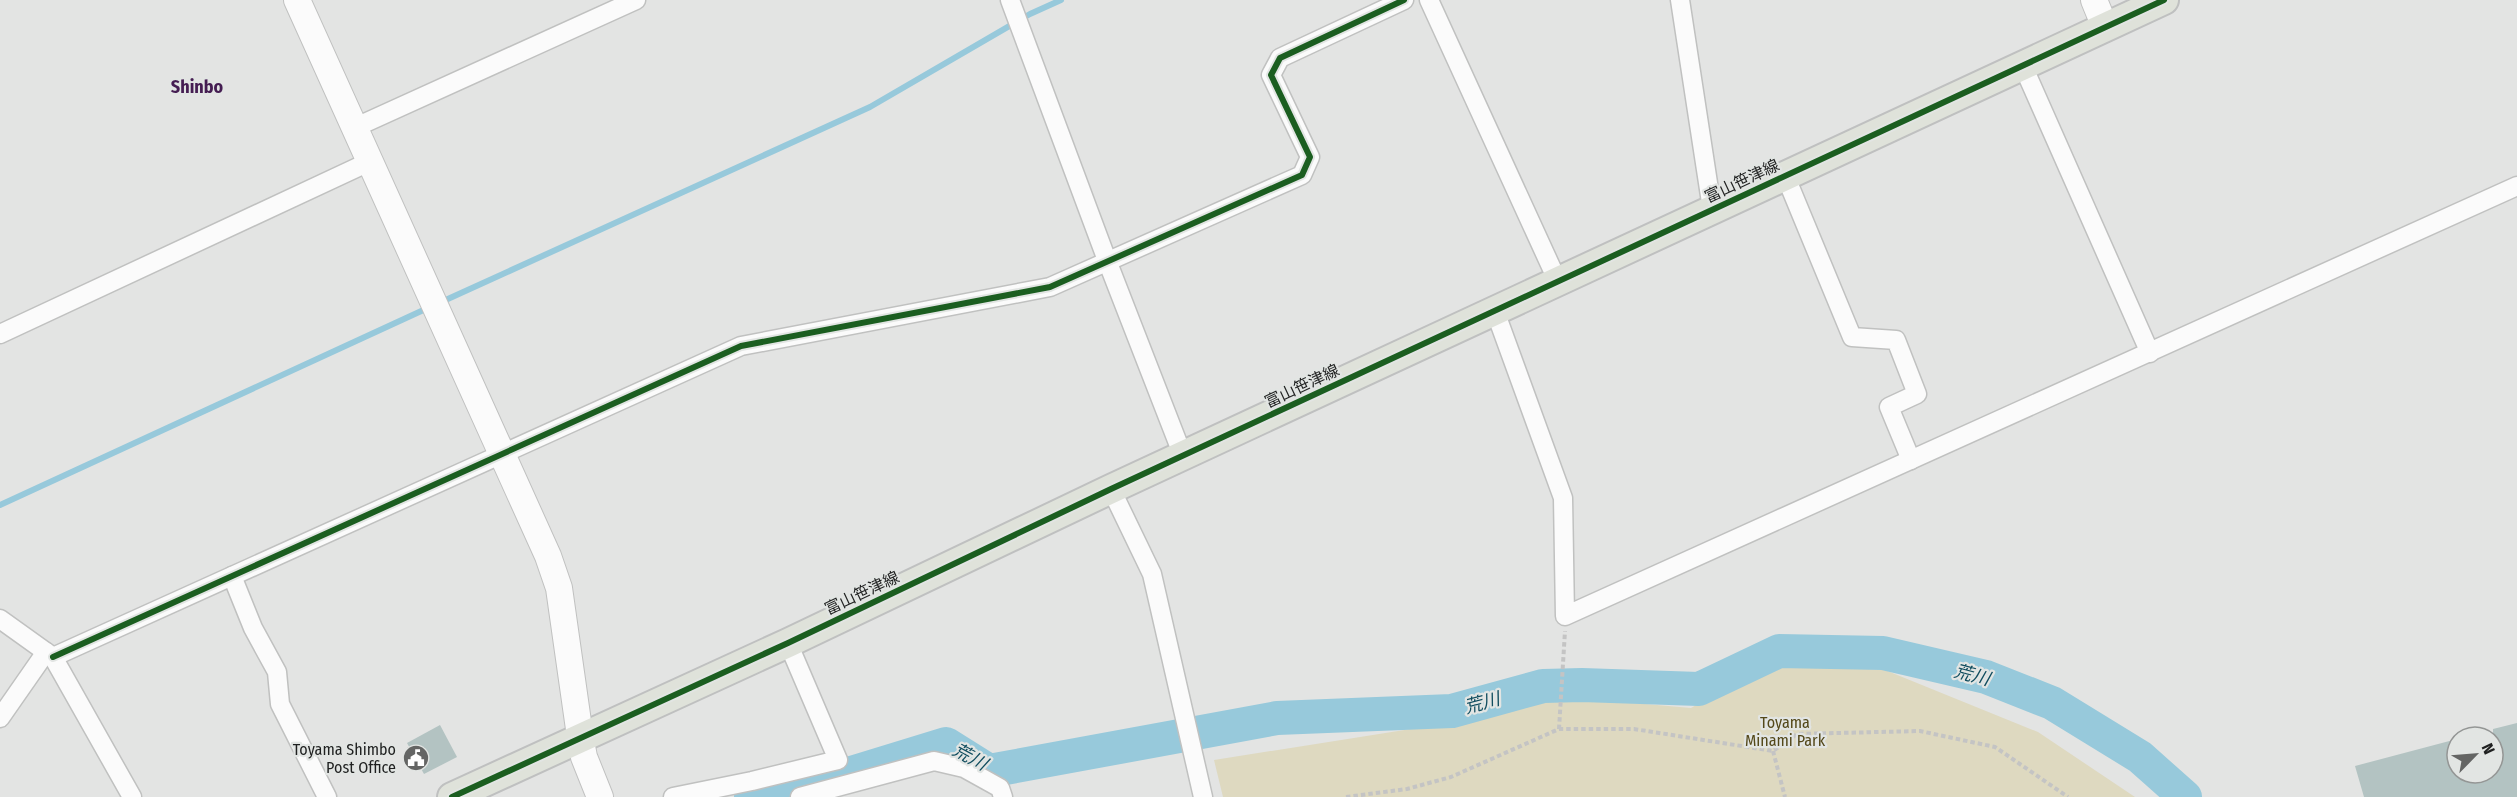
<svg xmlns="http://www.w3.org/2000/svg" width="2517" height="797" font-family="'Fira Sans Condensed','Noto Sans JP',sans-serif">
<style>
.green{fill:#ded9c0}
.lines{fill:none;stroke-linecap:round;stroke-linejoin:round}
.stream{stroke:#97c9db;stroke-width:6}
.river{stroke:#97c9db;stroke-width:34}
.building{fill:#b3c3c2}
.street-casing{stroke:#c0c1c0;stroke-width:21}
.secondary-casing{stroke:#c0c1c0;stroke-width:28}
.primary-casing{stroke:#bfc0c0;stroke-width:32}
.path{stroke:#c4c4c4;stroke-width:4;stroke-dasharray:4.5 3;stroke-linecap:butt}
.street{stroke:#fbfbfb;stroke-width:18}
.secondary{stroke:#fbfbfb;stroke-width:26}
.primary{stroke:#dfe2da;stroke-width:28}
.cycleway-casing{stroke:#e2e5e3;stroke-width:10}
.cycleway{stroke:#1b5e20;stroke-width:6}
.labels{text-anchor:middle;dominant-baseline:central;stroke-width:4.5;stroke-linejoin:round;paint-order:stroke}
.street-label{font-size:16px;fill:#1f2020;stroke:#e2e5e3}
.park-label{font-size:16px;fill:#53481a;stroke:#e2e5e3}
.poi-label{font-size:16px;fill:#1f2020;stroke:#e2e5e3;text-anchor:end}
.neighbourhood-label{font-size:18px;font-weight:bold;fill:#451d52;stroke:#e2e5e3}
.water-label{font-size:18px;font-style:italic;fill:#104d5f;stroke:#e2e5e3}
</style>
<rect width="100%" height="100%" fill="#e3e4e3"/>
<path class="green" d="M1770,663L1885,670L2038,732L2135,797H1223L1214,760L1417,728L1542,695L1691,708Z"/>
<g class="lines">
<g class="stream">
<path d="M439,303L870,107L1030,14L1061,0"/>
<path d="M0,505L430,307"/>
</g>
<path class="river" d="M751,797L796,790L946,744L989,771L1277,718L1452,711L1543,686L1582,685L1699,689L1779,651L1883,653L1986,677L2052,703L2140,757L2185,797"/>
</g>
<g class="building">
<path d="M2517,723V797H2364L2355,766L2457,739V773H2493V729Z"/>
<path d="M440,725L457,757L424,774L407,743Z"/>
</g>
<g class="lines">
<g class="street-casing">
<g id="street">
<path d="M1010,0L1108,263L1183,456"/>
<path d="M1429,0L1558,282"/>
<path d="M1680,0L1712,209"/>
<path d="M2023,66L2150,353"/>
<path d="M356,127L636,0"/>
<path d="M1785,175L1852,337L1896,340L1917,394L1889,407L1911,460"/>
<path d="M1495,311L1563,498L1565,616L2517,186"/>
<path d="M0,334L371,161"/>
<path d="M1111,489L1152,574L1203,797"/>
<path d="M232,576L253,628L277,672L280,704L327,797"/>
<path d="M0,619L53,657L132,797"/>
<path d="M53,657L741,346L1050,287L1302,175L1310,157L1271,75L1280,58L1404,0"/>
<path d="M0,718L46,652"/>
<path d="M673,797L752,781L838,760L788,643"/>
<path d="M800,797L934,761L964,768L1000,788L1003,797"/>
</g>
</g>
<g class="secondary-casing">
<g id="secondary">
<path d="M297,0L548,556L559,588L580,736L584,757L600,797"/>
<path d="M2094,0L2105,27"/>
</g>
</g>
<g class="primary-casing">
<path id="primary" d="M452,797L788,643L1111,489L2164,0"/>
</g>
<g class="path">
<path d="M1559,729L1565,631"/>
<path d="M1773,751L1785,797"/>
<path d="M1346,797L1407,789L1451,777L1559,729H1634L1773,751L1797,734L1920,731L1995,747L2068,797"/>
</g>
<use href="#street" class="street"/>
<use href="#secondary" class="secondary"/>
<use href="#primary" class="primary"/>
<g class="cycleway-casing">
<g id="cycleway">
<path d="M53,657L741,346L1050,287L1302,175L1310,157L1271,75L1280,58L1404,0"/>
<path d="M452,797L788,643L1111,489L2164,0"/>
</g>
</g>
<use href="#cycleway" class="cycleway"/>
</g>
<defs>
<g id="civic-disc" transform="scale(1.35)"><circle r="9.5" fill="#646564" stroke="#e2e5e3"/><path d="M-.6-6.5H3V-4.5H.6V-3L4-1V1h2V6H-6V1h2V-1L-.6-3ZM-1.2 2.5V6h2.4V2.5Z" fill="#fff"/></g>
</defs>
<g fill-rule="evenodd">
<use href="#civic-disc" x="416" y="758"/>
</g>
<g class="labels">
<g class="street-label">
<text transform="translate(1742 181) rotate(-25)">富山笹津線</text>
<text transform="translate(1302 386) rotate(-25)">富山笹津線</text>
<text transform="translate(862 593) rotate(-25)">富山笹津線</text>
</g>
<g class="park-label">
<text x="1785" y="722">Toyama<tspan x="1785" dy="18">Minami Park</tspan></text>
</g>
<g class="poi-label">
<text x="396" y="749">Toyama Shimbo<tspan x="396" dy="18">Post Office</tspan></text>
</g>
<g class="neighbourhood-label">
<text x="197" y="87">Shinbo</text>
</g>
<g class="water-label">
<text transform="translate(1972 675) rotate(15)">荒川</text>
<text transform="translate(1482 703) rotate(-15)">荒川</text>
<text transform="translate(970 757) rotate(28)">荒川</text>
</g>
</g>
<g transform="translate(2475 755) rotate(65)"><circle r="28" fill="#e2e5e3" stroke="#949695" stroke-width="1.5"/>
<path d="M0-4.5L10 22L0 15L-10 22Z" fill="#646564"/>
<text y="-9" font-size="16" font-weight="bold" text-anchor="middle" fill="#1f2020">N</text>
</g>
</svg>
